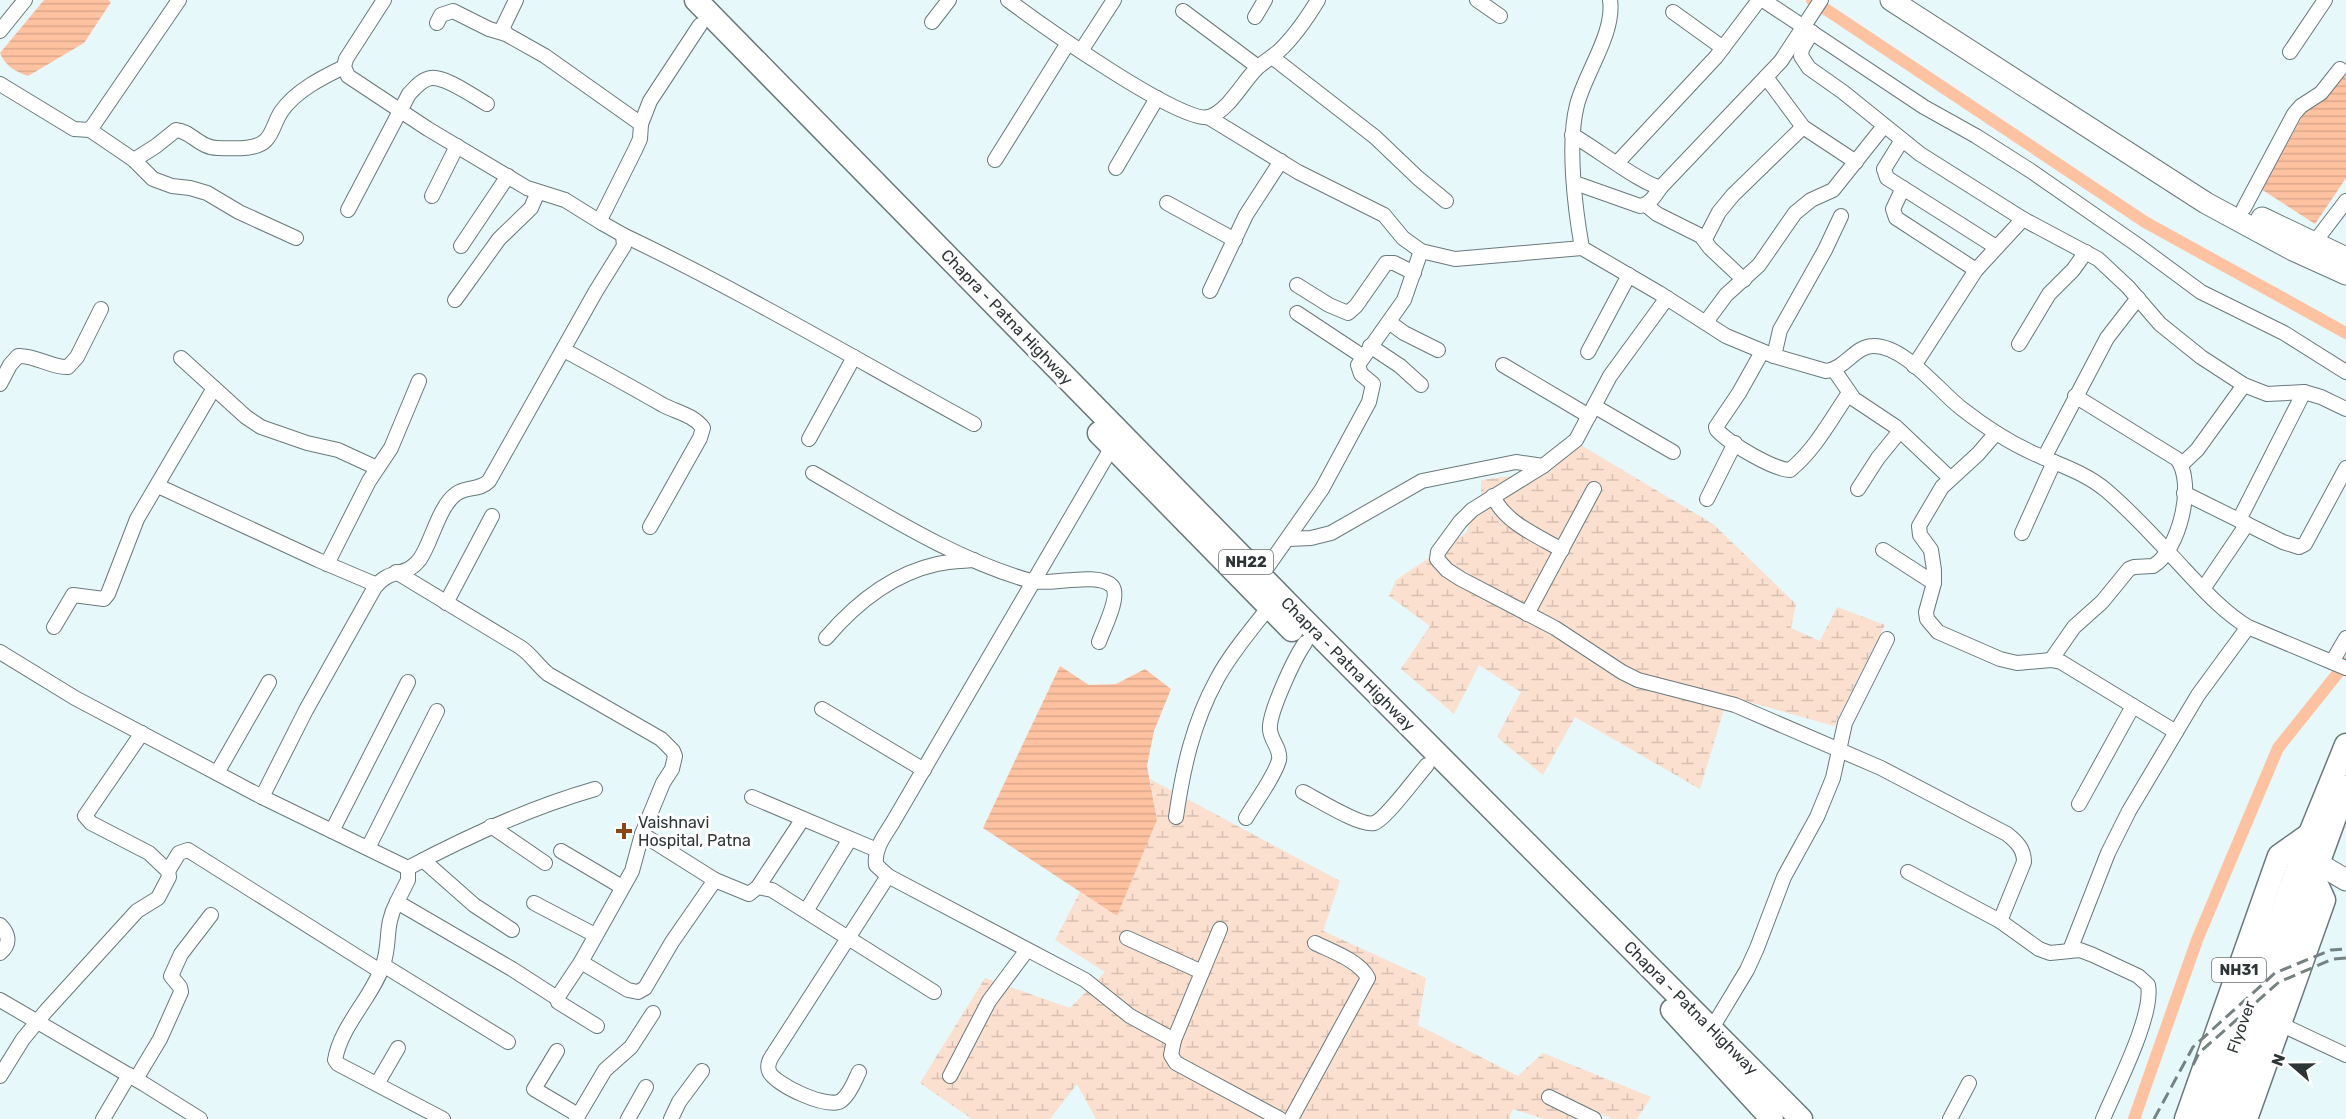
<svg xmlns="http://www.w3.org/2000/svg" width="2346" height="1119" font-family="Rubik,sans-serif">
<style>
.wetland{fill:url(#wetland-marsh)}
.water{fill:url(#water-rules)}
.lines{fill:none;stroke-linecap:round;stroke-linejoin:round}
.canal{stroke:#ffc2a1;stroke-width:12}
.minor-casing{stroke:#69797b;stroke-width:16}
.primary-casing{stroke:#69797b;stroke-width:23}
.trunk-casing{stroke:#69797b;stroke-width:25}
.minor{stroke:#fff;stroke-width:14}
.primary{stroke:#fff;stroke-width:21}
.trunk{stroke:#fff;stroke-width:22}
.rail{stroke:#768182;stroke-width:3;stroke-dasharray:12 6;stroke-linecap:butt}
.poi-dot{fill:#8a4619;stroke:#fff;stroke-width:2}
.labels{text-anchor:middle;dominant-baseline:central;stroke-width:6;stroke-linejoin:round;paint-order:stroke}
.shield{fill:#fff;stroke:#6d7272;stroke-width:1.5}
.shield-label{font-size:15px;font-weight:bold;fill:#2e3536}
.street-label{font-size:16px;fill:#2e3536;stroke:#fff}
.poi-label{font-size:16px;fill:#2e3536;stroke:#fff;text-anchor:start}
</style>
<defs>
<pattern id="wetland-marsh" width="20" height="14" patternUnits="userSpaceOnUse" patternTransform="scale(1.5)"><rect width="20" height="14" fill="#fbdfcf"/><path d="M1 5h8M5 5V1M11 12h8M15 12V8" fill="none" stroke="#d7c0b2"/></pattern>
<pattern id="water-rules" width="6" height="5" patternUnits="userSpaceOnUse" patternTransform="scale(1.5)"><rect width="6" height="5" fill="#ffc2a1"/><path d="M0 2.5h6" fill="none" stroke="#dba78b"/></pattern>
</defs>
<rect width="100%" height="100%" fill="#e6f8fa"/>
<g class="wetland">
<path d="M1579,444L1713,524L1796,604L1791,628L1820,641L1837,607L1885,625L1834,726L1728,696L1700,789L1575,717L1543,775L1497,737L1521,692L1479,665L1454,714L1401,669L1430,626L1389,596L1396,580L1466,533L1481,501V480L1548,471Z"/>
<path d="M1150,779L1340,881L1323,931L1426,978L1418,1025L1518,1076L1543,1053L1651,1097L1637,1119H1614L1596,1112L1592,1119H1544L1513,1109L1509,1119H1096L1077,1084L1050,1119H972L920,1083L985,978L1070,1008L1105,972L1055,940L1080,892L1117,916L1157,820Z"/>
</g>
<g class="water">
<path d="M44,0H108L111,2L84,43L28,76C15,71 6,67 0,53Z"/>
<path d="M2346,75V178L2315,224L2261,189L2306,110Z"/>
<path d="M1060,666L1089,685L1116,684L1145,669L1171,689L1154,731L1147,766L1157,820L1117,916L983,828Z"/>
</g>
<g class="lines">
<g class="canal">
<path d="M1812,0L2145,222L2346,333"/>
<path d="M2134,1119L2197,940L2278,748L2346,663"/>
</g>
<g class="minor-casing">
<g id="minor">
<path d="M384,0L346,59L344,67L348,76L428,129L527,188L565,200L602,223"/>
<path d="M516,0L503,27L506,34L545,56L641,124L650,101L700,25"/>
<path d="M1008,0C1036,21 1182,125 1209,117C1229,110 1242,83 1257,68C1264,62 1272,57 1279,51C1294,37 1307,18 1318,0"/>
<path d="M1477,0L1500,16"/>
<path d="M1763,0L1924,107L1976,136L2031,171L2136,244L2201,292L2284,333L2346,372"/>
<path d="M1183,11L1258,67"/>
<path d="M1673,12L1723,48"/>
<path d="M1255,17L1265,0"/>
<path d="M932,22L949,0"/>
<path d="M437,23L441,15L453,11L489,29L506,34"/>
<path d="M0,31L25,0"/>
<path d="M1812,32L1802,49L1801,56L1809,68L1843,92L1920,154L2023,219L1976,270L1914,366"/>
<path d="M1081,51L1114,0"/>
<path d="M2290,52L2325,0"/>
<path d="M1272,57L1375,137L1418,178L1446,201"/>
<path d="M1766,77L1803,127L1856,162"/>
<path d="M0,84L74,129L90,130L179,0"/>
<path d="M1208,117L1298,172L1384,215L1403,238L1421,251L1455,259L1582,248L1659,293L1726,336L1774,356L1826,371C1845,369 1855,346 1873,346C1904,345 1938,390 1961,408C1984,426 2008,442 2035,454C2060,465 2086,473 2107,491C2135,515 2159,542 2184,569C2204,590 2223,612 2248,627L2346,668"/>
<path d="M90,130L134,160L153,179L172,186L190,188L207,193L239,212L296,238"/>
<path d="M1572,135C1590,144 1647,188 1661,187L1781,61L1821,0"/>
<path d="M1902,140L1884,169L1887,178L1996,247"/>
<path d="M134,160L156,146L176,130C191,131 200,148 217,148C230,148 256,151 266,140C273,133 275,121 281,112C295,91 323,77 344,67"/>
<path d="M995,160L1068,43"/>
<path d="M1617,163L1716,57L1759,0"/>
<path d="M1116,168L1157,98"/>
<path d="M1575,183L1640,206C1651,204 1655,195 1661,187"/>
<path d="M1903,188L1893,209L1896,218L1976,270"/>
<path d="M432,196L457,146"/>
<path d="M1167,203L1235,240"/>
<path d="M1646,205L1657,214L1701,236L1710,248L1744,280"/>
<path d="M2244,208L2294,114L2301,106L2321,93L2340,69"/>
<path d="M348,210L409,94C415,88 422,79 431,78C446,76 474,97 487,104"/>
<path d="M2023,219L2098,259L2128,287L2160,324L2201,357L2244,385L2267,394L2304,392L2321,397L2346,409"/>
<path d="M623,235C743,292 857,360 974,424"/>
<path d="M1705,239L1719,212L1733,195L1803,127"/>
<path d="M2314,243L2346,201"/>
<path d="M461,246L508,176"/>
<path d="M1582,248C1575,209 1567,143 1577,105C1585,73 1615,33 1610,0"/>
<path d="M1297,285L1329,305L1348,313L1356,306L1386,263H1394L1414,273"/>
<path d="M1210,291L1246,215L1281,161"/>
<path d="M1667,298L1610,376L1576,440L1543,466L1472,510L1460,522L1438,552L1437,559L1447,570L1461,579L1555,628L1622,672L1638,680L1735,705L1881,768L2007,834C2017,842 2024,849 2024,862L2000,921"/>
<path d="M455,300L499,239L531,208L538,192"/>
<path d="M1297,313L1362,356"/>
<path d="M1389,322L1404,333L1438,350"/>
<path d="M1706,322L1726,295L1759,265L1795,213L1811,200L1833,190L1884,126"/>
<path d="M2019,344L2049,294L2073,270L2086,252"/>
<path d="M1370,346L1400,366L1421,385"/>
<path d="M564,350C597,368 630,386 663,405C676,412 694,415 703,428L700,438L650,527"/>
<path d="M1588,352L1629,275"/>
<path d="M1762,352L1739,393L1716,427L1717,430C1729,443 1772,469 1790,470C1815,450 1831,419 1849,393"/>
<path d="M1774,356L1780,330L1825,250L1841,216"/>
<path d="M181,358L246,417L261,427L307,443L338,450L377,468"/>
<path d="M1503,365L1589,416"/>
<path d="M1834,370L1854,399L1896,427L1950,478"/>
<path d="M0,384L10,365L18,356C36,355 51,368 68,367L77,357L101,309"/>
<path d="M1594,406L1673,452"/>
<path d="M1996,433L1978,454L1942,487L1919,526L1920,535L1931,550L1934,570V583L1926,612L1927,619L1938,632L2000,659L2017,663L2051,660L2061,662L2176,732"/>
<path d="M809,439L854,357"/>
<path d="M1112,447L893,822C885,835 874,848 876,865L888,876L1085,980L1130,1016L1174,1040"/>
<path d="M2044,458L2107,338L2138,298"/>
<path d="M2181,465L2197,450L2244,385"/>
<path d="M813,473C881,512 955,560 1031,581C1049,586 1098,571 1112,586C1121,596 1103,630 1099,642"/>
<path d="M158,486L318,560L377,585"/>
<path d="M1858,489L1878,458L1900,431"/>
<path d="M2184,493L2283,542L2299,547L2305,544L2346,468"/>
<path d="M1493,496C1505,523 1538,536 1562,550"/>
<path d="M1707,499L1735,443"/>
<path d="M2239,520L2304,392"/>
<path d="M2022,533L2054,462"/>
<path d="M1288,539L1311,538L1331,533L1422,481L1516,462L1543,466"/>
<path d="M1883,550L1934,583"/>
<path d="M327,564L369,481L391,448L419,381"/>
<path d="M1261,576L1322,489L1369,402L1373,384L1361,374L1358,365L1404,300L1421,251"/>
<path d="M2203,589L2247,524"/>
<path d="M446,603L492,516"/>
<path d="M1527,614L1594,489"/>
<path d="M54,627L73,595L104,599L108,594L137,519L214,388"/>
<path d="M826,638C855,604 892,574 937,564C949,561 962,561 974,560"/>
<path d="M0,652L75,698L262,797L408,868V880L397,902L512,969L557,998L581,962L632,871L642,834L663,783L672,769L675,756L673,751L661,739L548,674C537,665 531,654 520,647L396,572"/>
<path d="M2051,660L2074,627L2102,602L2129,569L2134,567L2153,566C2179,551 2196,483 2177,459L2075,396"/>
<path d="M2332,662L2346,638"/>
<path d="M822,709L924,770"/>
<path d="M217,773L269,682"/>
<path d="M1303,792C1317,799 1361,827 1374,823C1385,820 1417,776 1427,765"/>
<path d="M262,797L306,710L375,587C391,567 406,578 420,559C432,541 439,506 456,494C467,486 479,491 489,481L596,291L624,246L623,235L602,223L601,218L635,150L640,139L641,124"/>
<path d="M752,797L877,850"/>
<path d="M2079,804L2133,706"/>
<path d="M1176,817C1183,768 1193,723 1217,679C1231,653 1251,630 1269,607"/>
<path d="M1246,818C1255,802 1274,778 1279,760C1281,749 1271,741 1270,730C1268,714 1295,657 1305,643"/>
<path d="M491,826L545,863"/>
<path d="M332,831L408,682"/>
<path d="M368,848L437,711"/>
<path d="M561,851L622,887"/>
<path d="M423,860L474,905L512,930"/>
<path d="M408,868C468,836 529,808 595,789"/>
<path d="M168,871L179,853L188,850L380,971"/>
<path d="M1908,872L2000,921L2039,949L2050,953L2080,950L2093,955L2138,976L2148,985C2154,1015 2116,1088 2103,1119"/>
<path d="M715,880L749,894L758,887L772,890L934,992"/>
<path d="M758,887L802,820"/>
<path d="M397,902C384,926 391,942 383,965C372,998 341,1025 335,1060L338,1064L443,1119"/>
<path d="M534,903L595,935"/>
<path d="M806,911L850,839"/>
<path d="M0,925C9,934 11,944 0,953"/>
<path d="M1220,929L1174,1040L1171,1055L1176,1063L1280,1119"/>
<path d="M1127,938L1202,972"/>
<path d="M2070,950L2108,853L2129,811L2198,695L2248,627"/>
<path d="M581,962L628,990L638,992L645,988L672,942L715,880L642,834"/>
<path d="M383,965L508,1042"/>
<path d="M557,998L558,1002L597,1026"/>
<path d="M0,1000L144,1084L200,1119"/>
<path d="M2280,1024L2346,1055"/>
<path d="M1712,1028L1747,970L1757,948L1784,877L1817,817L1833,778L1845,723L1887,639"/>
<path d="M557,1051L534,1089L578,1115"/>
<path d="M859,1072C855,1080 850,1094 842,1100C830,1111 773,1084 769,1071C766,1063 772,1056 776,1050L888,876"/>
<path d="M0,1076L23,1039L46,1011L137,911L158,898L169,877L168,871L149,853L91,823L85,816L142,733"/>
<path d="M950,1076L989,1001L1027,950"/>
<path d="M136,1079L160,1039L181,992L180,987L171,976L181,954L211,915"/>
<path d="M377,1084L398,1048"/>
<path d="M1549,1097L1594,1119"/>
<path d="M103,1119L129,1075"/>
<path d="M576,1119L605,1070L631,1047L653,1013"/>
<path d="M628,1119L646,1087"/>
<path d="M671,1119L679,1102L702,1071"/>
<path d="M1291,1119L1368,978C1360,961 1331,951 1315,943"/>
<path d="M1950,1119L1969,1083"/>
</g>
</g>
<g class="primary-casing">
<g id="primary">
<path d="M1891,0L2206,203L2293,250L2346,274"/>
<path d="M2262,218L2346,258"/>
<path d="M2319,864L2346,880"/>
</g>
</g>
<g class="trunk-casing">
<g id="trunk">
<path d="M696,0L1300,616L1801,1119"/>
<path d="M1099,433L1292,630"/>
<path d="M1672,1010L1772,1119"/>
<path d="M2186,1119L2279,856L2310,834"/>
<path d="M2208,1119L2311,831L2346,745"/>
<path d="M2225,1119L2346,787"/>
<path d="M2246,1119L2324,900L2314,878"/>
</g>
</g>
<use href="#minor" class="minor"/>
<use href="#primary" class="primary"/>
<use href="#trunk" class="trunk"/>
<g class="rail">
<path d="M2193,1065L2199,1053L2279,982L2333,959L2346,958"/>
<path d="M2154,1119L2193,1047L2275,973L2331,950L2346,949"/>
</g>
</g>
<path class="poi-dot" d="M621 822h6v6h6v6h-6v6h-6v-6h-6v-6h6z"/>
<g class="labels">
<g class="shield">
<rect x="1219" y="550" width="54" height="24" rx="4.5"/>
<rect x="2212" y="958" width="54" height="24" rx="4.5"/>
</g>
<g class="shield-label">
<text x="1246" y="562">NH22</text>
<text x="2239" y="970">NH31</text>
</g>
<g class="street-label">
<text transform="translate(1007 317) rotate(46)">Chapra - Patna Highway</text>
<text transform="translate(1348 664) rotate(45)">Chapra - Patna Highway</text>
<text transform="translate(1691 1008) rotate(45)">Chapra - Patna Highway</text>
<text transform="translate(2241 1027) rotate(-70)">Flyover</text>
</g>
<g class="poi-label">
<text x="638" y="822">Vaishnavi<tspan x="638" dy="18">Hospital, Patna</tspan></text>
</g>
</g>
<g transform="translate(2292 1065) rotate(290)" stroke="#ffffff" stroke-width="4.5" paint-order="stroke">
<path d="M0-4.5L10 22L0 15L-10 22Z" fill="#2e3536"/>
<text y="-9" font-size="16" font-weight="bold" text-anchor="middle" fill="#2e3536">N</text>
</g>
</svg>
